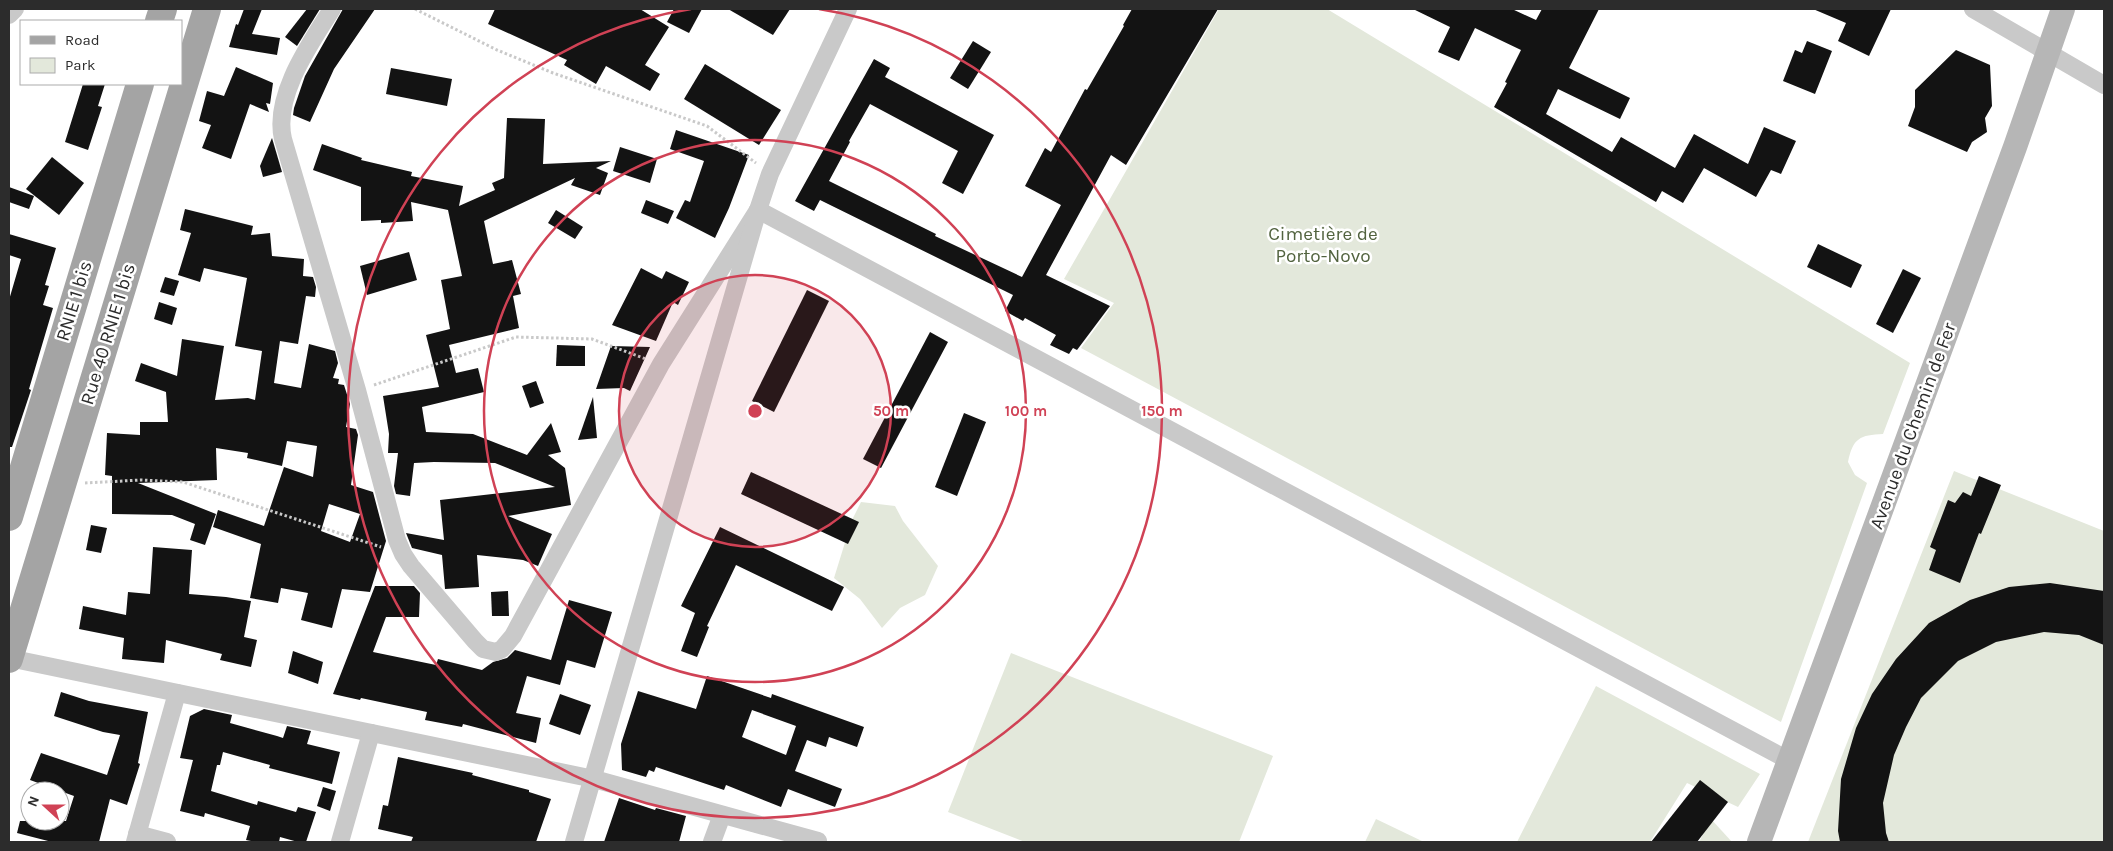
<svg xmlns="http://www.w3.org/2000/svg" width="2113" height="851" font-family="Karla,sans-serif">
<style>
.green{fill:#e3e8db}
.building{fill:#131313;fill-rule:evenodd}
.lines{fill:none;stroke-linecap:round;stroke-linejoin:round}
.path{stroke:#c9c9c9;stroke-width:3;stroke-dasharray:2.5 2.5;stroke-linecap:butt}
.street{stroke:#c9c9c9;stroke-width:18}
.secondary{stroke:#b6b6b6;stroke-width:24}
.primary{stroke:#a4a4a4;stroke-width:28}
.ring{fill:none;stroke:#d04255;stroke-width:2.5}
.labels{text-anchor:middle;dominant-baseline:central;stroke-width:5;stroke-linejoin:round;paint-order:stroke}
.park-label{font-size:19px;fill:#52633f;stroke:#fff}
.street-label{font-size:19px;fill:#2c2c2c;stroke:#fff}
.centre{fill:#d04255;stroke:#fff;stroke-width:2.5}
.ring-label{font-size:15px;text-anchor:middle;font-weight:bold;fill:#d04255;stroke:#fff;stroke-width:5;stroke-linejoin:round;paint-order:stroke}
</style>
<rect width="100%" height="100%" fill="#fff"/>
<g class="green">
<path d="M1219,9H1327L1910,363L1883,434C1860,435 1853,438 1848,462L1855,475L1867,483L1781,722L1081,348L1114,303L1064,279Z"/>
<path d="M1954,471L2104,531V842H1808Z"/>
<path d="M861,502L895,506L903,521L938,566L925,595L900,608L882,628L860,599L834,578L852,520Z"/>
<path d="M1011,653L1273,756L1239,842H1025L948,812Z"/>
<path d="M1596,686L1760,774L1738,807L1687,783L1650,842H1517Z"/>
<path d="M1376,819L1424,842H1365Z"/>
<path d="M1711,819L1732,842H1699Z"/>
</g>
<g class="building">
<path d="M244,9H262L252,34L280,38L277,55L229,47L236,24L238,25Z"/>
<path d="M307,9H320L297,46L285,37Z"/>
<path d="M343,9H375L334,69L310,122L293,115L294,108L305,76Z"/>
<path d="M495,9H640L669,27L645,65L660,74L650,91L606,66L596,84L564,65L567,60L488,24Z"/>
<path d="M674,9H702L689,33L667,22Z"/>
<path d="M728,9H790L773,35Z"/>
<path d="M1132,9H1218L1126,165L1111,155L1046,275L1110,306L1077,350L1073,348L1069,354L1050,345L1056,335L1025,318L1023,321L1005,311L1013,295L820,200L814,211L795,201L874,59L890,68L885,77L994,135L963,194L942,183L958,151L870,104L849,141L850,142L829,181L936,234L935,236L1022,277L1061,205L1025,186L1045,148L1051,152L1085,89L1087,90L1124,26L1123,25Z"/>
<path d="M1413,9H1512L1536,20L1542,9H1599L1569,68L1630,98L1620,119L1558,89L1546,114L1612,152L1621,137L1675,168L1694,134L1748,164L1764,127L1796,141L1781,174L1771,170L1756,197L1704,168L1683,203L1662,191L1656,202L1494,107L1507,83L1505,82L1521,50L1475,28L1459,61L1438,52L1450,27Z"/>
<path d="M1813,9H1891L1869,56L1838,41L1846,23Z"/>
<path d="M973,41L991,52L968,89L950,78Z"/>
<path d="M1807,41L1832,51L1815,94L1783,81L1795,50L1802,53Z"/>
<path d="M1956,50L1990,65L1992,106L1985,118L1987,132L1972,142L1967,152L1908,126L1915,107V90Z"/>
<path d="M705,64L781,110L759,145L684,99Z"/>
<path d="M236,67L273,83L270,104L266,103L269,112L250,104L231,159L202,148L211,125L199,121L207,91L224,96Z"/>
<path d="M391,68L452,79L447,106L386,94Z"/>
<path d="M83,84H105L98,106L102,107L88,150L65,142Z"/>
<path d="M507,118L545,119L543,164L611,161L596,168L608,173L600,195L571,185L575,178L484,221L493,264L512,260L521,294L513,296L519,328L449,345L456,373L478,368L484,392L422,407L426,432L473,434L527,455L551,423L561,452L548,455L565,468L571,505L508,516L552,534L538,566L523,560L477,555L479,587L445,589L442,555L412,548L406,533L444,540L440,500L555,487L495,463L434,462L414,463L410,496L396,494L394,486L398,453H388L389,434L383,396L439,387L426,335L450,329L441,280L462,276L448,210L411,202L413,221L381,223V220L361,221V187L313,170L322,144L362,158L361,160L412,172L411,176L463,186L459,206L495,190L492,183L504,178Z"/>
<path d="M676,130L749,155L729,208L715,238L676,218L685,200L690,202L704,161L670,149Z"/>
<path d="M272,138L282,172L263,177L260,166Z"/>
<path d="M620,147L657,159L650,183L613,171Z"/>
<path d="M52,157L84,183L59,215L26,189Z"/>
<path d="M9,187L34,196L29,209L9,202Z"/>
<path d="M646,200L674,211L668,224L641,213Z"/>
<path d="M185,209L253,226L251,235L270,233L272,256L304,259L303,276L313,277L316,287L315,297L306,296L298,344L280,341L274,383L301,388L309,344L335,351L338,363L333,378L339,379L338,384L344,385L350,404L346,427L356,429L358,435L351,485L373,492L386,541L370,592L342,589L332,628L301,620L308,593L281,588L278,603L250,598L261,544L213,527L218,510L264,526L284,467L313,477L317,446L287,441L282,466L247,458L248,453L216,448L217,480L138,483L216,514L205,545L190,540L195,524L172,515L112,514V476L105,475L107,433L140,435V422H168L166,392L135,381L141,363L177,376L182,339L224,346L215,400L248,398L255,400L262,351L235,346L247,278L204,268L200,282L178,275L191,233L180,230ZM329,504L360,514L350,542L321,531Z"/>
<path d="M556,210L583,227L575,239L548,223Z"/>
<path d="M9,234L56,248L45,285L49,286L43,305L53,308L29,389L31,390L12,447H9V300L21,259L9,255Z"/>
<path d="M1818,244L1862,265L1851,288L1807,267Z"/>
<path d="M409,252L417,280L367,295L360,266Z"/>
<path d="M641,268L662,279L666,271L689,282L678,305L673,302L656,341L612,325Z"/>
<path d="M1903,269L1921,278L1893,333L1876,324Z"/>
<path d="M165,277L179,281L174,296L160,292Z"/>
<path d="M807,290L829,301L774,412L752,401Z"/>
<path d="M159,302L177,308L172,325L154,319Z"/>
<path d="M930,332L948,342L881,468L863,459Z"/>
<path d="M557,345L585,346V366H556Z"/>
<path d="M611,346L650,347L630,391L624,388L596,389Z"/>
<path d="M536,381L544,403L530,408L522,386Z"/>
<path d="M593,397L597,438L578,440Z"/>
<path d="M964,413L986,422L957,496L935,487Z"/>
<path d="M751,472L859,522L848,544L741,494Z"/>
<path d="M1979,476L2001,485L1981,534L1979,533L1960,583L1929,570L1936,550L1930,547L1948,500L1955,503L1963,492L1971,496Z"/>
<path d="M91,525L107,528L101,553L86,550Z"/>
<path d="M720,527L844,587L832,611L736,565L707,626L709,627L697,657L681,651L695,613L681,606Z"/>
<path d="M153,547L192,550L189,594L226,597L251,601L244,637L257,640L251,667L220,660L222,654L166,640L164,663L122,659L124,638L79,629L83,606L126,615L128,592L150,594Z"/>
<path d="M2050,583L2104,591V645L2079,635L2044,632L1996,642L1958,661L1921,698L1906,727L1894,755L1883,803L1886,833L1889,842H1840L1838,831L1841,779L1856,728L1872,694L1896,659L1929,623L1970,600L2009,587Z"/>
<path d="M375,586H414L420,593L419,617H386L373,652L436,665L438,659L482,670L493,662L507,658L515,650L551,660L569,600L612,612L595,668L567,660L560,685L527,676L516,713L541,718L536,743L463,724L462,727L425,720L427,712L361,698L360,700L333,694Z"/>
<path d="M508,591L509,616H492L491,592Z"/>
<path d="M293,651L323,662L318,684L288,673Z"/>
<path d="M707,676L771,698L772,694L864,727L857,747L829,737L826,747L807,740L795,771L842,789L835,807L788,789L781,807L726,785L724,790L656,767L654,772L649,770L646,777L622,770L621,744L638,691L696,709ZM752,710L796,726L786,755L742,737Z"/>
<path d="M61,692L89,701L148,712L138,763L140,764L127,805L110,799L99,842H52L17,833L20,821H66L74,796L30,780L41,753L107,775L120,735L103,732L54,716Z"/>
<path d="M560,694L591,705L580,735L549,724Z"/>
<path d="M204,709L232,715L230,723L277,736L283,738L287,726L311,731L307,744L340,752L332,784L269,768L270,765L223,752L220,765H217L211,791L257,805L258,801L296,812L298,807L316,812L306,842H298L280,837L279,842H256L246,840L250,826L205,813L204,817L180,811L193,760L180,758L190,716Z"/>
<path d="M398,757L473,773L472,775L529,790V792L551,799L536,842H411L413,837L378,829L383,805L388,806Z"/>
<path d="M1700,780L1728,802L1697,842H1651Z"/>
<path d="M323,787L336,791L330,811L317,806Z"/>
<path d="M619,798L655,810L656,808L686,816L679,842H604Z"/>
</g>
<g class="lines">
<g class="path">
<path d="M415,9L497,50L553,73L707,126L756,163"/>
<path d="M374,385L516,337L592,339L646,359"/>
<path d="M85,483L141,480L183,482L381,547"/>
</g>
<g class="street">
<path d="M332,9C310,44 273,96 283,139L357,390L397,540L403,554L411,566L475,641L483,649L496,652L502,649L513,636L661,364L758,210"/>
<path d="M1973,9L2104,85"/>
<path d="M9,15L15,9"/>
<path d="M758,210L1790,761"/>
<path d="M9,658L594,779L818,841"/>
<path d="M137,834L167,842"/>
<path d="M135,842L177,693"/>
<path d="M340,842L371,733"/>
<path d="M574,842L758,210L770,174L848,9"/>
<path d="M712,842L722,815"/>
</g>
<path class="secondary" d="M1759,842L2015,147L2063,9"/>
<g class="primary">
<path d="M159,21L163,9"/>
<path d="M9,517L140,84"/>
<path d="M9,659L207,9"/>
</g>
</g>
<circle cx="755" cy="411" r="136" fill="#d04255" fill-opacity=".12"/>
<g class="ring">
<circle cx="755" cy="411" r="136"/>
<circle cx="755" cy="411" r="271"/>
<path d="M819 9A407 407 0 1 1 691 9"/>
</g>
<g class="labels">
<g class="park-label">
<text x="1323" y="234">Cimetière de<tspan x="1323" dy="22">Porto-Novo</tspan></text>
</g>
<g class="street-label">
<text transform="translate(74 301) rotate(-73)">RNIE 1 bis</text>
<text transform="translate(108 334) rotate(-73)">Rue 40 RNIE 1 bis</text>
<text transform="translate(1913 426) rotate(-70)">Avenue du Chemin de Fer</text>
</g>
</g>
<circle cx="755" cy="411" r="8" class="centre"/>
<g class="ring-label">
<text x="891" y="416">50 m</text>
<text x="1026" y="416">100 m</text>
<text x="1162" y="416">150 m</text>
</g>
<rect width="2113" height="851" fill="none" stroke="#2c2c2c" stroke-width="20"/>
<rect x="20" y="20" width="162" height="65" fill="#ffffff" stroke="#ababab"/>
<rect x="30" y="36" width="25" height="8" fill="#a4a4a4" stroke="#ababab"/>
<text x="65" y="45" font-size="15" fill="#2c2c2c">Road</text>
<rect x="30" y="58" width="25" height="15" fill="#e3e8db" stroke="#ababab"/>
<text x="65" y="70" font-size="15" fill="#2c2c2c">Park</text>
<g transform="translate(45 806) rotate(291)"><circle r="24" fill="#ffffff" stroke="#ababab"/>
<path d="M0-4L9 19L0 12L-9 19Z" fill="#d04255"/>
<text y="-8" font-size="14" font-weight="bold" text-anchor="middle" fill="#2c2c2c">N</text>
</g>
</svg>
